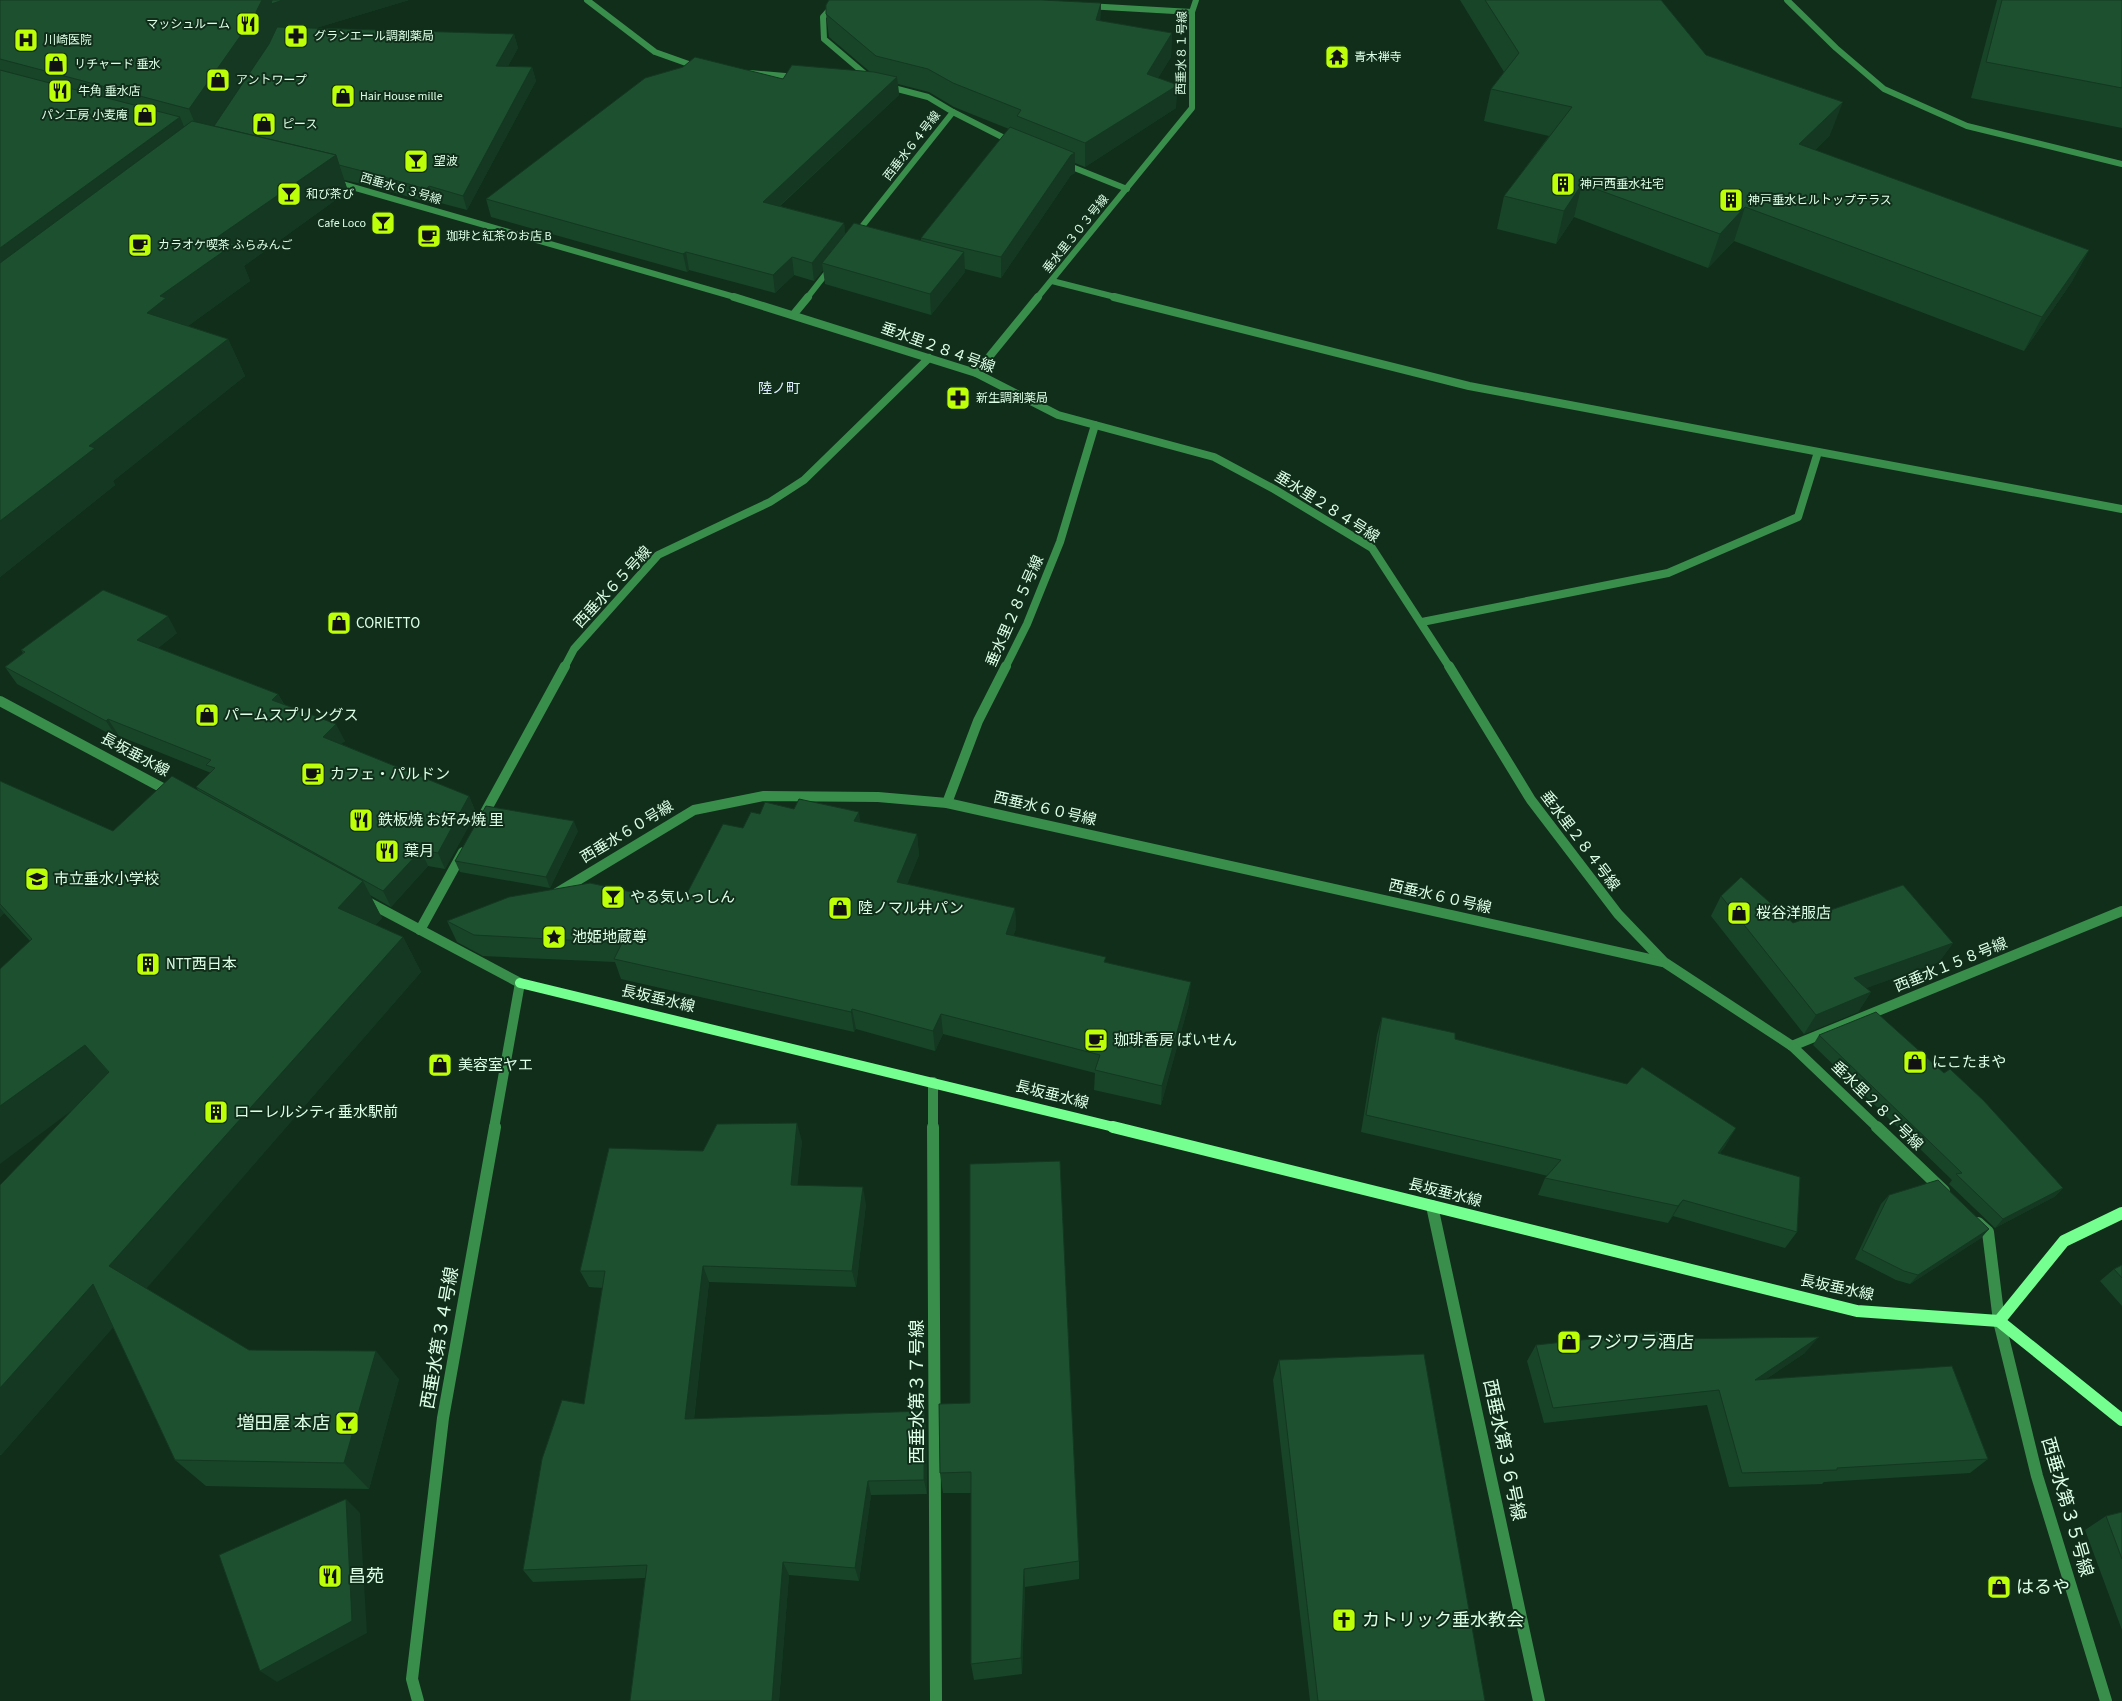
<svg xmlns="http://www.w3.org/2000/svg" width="2122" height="1701" font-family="'Source Sans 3','Noto Sans JP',sans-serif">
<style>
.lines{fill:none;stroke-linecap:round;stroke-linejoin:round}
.lane-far1{stroke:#3a8e4c;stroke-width:8}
.lane{stroke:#3a8e4c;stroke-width:10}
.street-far3{stroke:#3a8e4c;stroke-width:6}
.street-far2{stroke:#3a8e4c;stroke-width:8}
.street-far1{stroke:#3a8e4c;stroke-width:10}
.street{stroke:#3a8e4c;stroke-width:12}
.secondary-far1{stroke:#74ff90;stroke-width:10}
.secondary{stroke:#74ff90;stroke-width:12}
.wall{fill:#184528;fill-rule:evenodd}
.shaded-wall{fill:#143821}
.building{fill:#1c502f;stroke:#143821}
.labels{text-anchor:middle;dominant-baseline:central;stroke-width:4;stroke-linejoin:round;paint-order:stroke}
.far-poi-label{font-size:12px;fill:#ddffe7;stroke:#112e1b;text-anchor:start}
.far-street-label{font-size:12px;fill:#ddffe7;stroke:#112e1b}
.far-neighbourhood-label{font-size:14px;fill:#dfeeff;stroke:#112e1b}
.street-label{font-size:15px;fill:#ddffe7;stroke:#112e1b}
.poi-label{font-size:15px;fill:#ddffe7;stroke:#112e1b;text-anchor:start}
.near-street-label{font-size:18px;fill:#ddffe7;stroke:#112e1b}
.near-poi-label{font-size:18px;fill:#ddffe7;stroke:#112e1b;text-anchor:start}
</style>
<rect width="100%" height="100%" fill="#112e1b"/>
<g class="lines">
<path class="lane-far1" d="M1005,668L1027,624L1060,542L1095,425"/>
<g class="lane">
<path d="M947,803L978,721L1006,666"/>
<path d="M1792,1046L2122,911"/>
</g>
<g class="street-far3">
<path d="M587,0L655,52L700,68"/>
<path d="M838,0L823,17L824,39L871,79"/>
<path d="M1787,0L1836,48L1884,89L1967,126L2122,164"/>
<path d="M1087,6L1192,12"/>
<path d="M749,73L797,77"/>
<path d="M953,112L1014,143"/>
<path d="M1062,163L1127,189"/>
<path d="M335,182L738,298"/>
<path d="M856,234L953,112L928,97L886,86"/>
<path d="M1052,281L1119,298"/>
<path d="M807,298L832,266"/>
<path d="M1037,298L1192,108V12L1196,0"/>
</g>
<g class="street-far2">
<path d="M734,297L976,373L1058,415L1214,457L1274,489L1372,548L1450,668"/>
<path d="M1114,297L1469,386L2122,509"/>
<path d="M794,314L808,297"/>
<path d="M976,373L1038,297"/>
<path d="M1422,622L1668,573L1798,517L1818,452"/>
<path d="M564,668L574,649L658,555L770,502L804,480L929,358"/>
</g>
<g class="street-far1">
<path d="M1449,666L1531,800L1618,914L1664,962L1792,1046L1878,1128"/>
<path d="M0,701L172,793"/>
<path d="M482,818L565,666"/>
<path d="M555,894L694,810L764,796L878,797L947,803L1663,962"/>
<path d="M366,901L520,983L494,1128"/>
<path d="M420,930L463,852"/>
<path d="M933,1082V1128"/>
</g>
<g class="street">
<path d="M933,1127L936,1701"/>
<path d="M1877,1127L1944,1191"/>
<path d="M1432,1206L1539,1701"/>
<path d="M1978,1223L1988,1232L1999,1321L2037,1476L2106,1701"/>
<path d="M418,1701L412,1679L443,1418L495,1127"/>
</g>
<path class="secondary-far1" d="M520,983L1118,1128"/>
<g class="secondary">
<path d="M1113,1127L1857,1311L1999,1321L2122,1420"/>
<path d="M1999,1321L2064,1241L2122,1213"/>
</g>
</g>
<g class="wall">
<path d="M0,0H409L316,28L514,34L518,48L508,66L532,67L536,81L467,210L433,201L430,203L375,187L344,180L348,191L244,266L250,281L188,326L228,339L245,376L113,481L115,485L0,577Z"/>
<path d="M1460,0H1661L1706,55L1830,135L1815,150L2089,250L2071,283L2024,351L1734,241L1708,268L1574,217L1556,244L1497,229L1504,196L1549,136L1484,121L1491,89L1504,72Z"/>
<path d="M1997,0H2122V128L1971,98Z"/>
<path d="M1101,3L1100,21L1172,33L1171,57L1158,78L1176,108L1085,167L1075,163V173L1071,175L1001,278L965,269V272L931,315L825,284L823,270L814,281L794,275L775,293L689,270L687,272L491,217L486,199L869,71L829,37L826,14ZM898,84L929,92L954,107L1009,129L921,238V240L845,234L844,223L780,206L899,95Z"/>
<path d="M177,633L158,648L278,694L284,704L345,741L341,744L469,796L476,813L445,869L428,866L391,907L370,895L382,918L375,925L403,937L421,972L146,1288L249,1350L399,1379L369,1489L206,1486L175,1460L113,1327L1,1455H0V1185L73,1110L30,941L4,913L0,917V781L113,831L198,790L196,787L211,773L119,736L117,738L17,684L5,667L23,653L21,650Z"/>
<path d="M760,814L860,822L917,834L919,855L907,884L1015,908L1016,929L1013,936L1106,962L1189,1003L1161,1105L1094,1090L1095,1073L943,1034L935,1051L856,1029L854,1032L621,979L615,962L483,956L457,942L447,921L682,903L743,828Z"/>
<path d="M578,831L550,888L460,872L455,861Z"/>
<path d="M1721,896L1793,923L1953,943L1939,962L1866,988L1871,992L1858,1012L1804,1034L1711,916Z"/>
<path d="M1382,1017L1455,1039L1726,1145L1720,1153L1797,1232L1785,1248L1673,1216L1668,1223L1538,1195L1545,1178L1548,1176L1361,1132L1377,1035Z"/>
<path d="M1819,1035L2063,1188L2054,1197L1995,1228L1949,1184L1952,1180L1813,1045Z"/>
<path d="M802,1141L797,1185L866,1204L856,1287L709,1282L694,1419L926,1426L927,1494L871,1495L859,1581L789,1575L779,1701H630L645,1578L533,1582L523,1570L584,1404L603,1288L589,1287L580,1271L703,1151Z"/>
<path d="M1889,1195L1989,1229L1981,1238L1910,1284L1896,1280L1855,1259L1881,1204Z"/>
<path d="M2122,1265V1306L2100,1281L2114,1269Z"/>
<path d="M1667,1339L1805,1353L1766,1379L1988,1459L1970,1473L1824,1482L1822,1484L1729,1487L1707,1405L1544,1423L1527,1361L1536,1345Z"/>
<path d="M1279,1360L1485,1701H1310L1273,1380Z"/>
<path d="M939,1404L1079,1561V1579L1025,1587L1022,1674L974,1680L971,1664V1493H943L940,1473Z"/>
<path d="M2122,1512V1630L2085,1530L2106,1516Z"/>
</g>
<g class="shaded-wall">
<path d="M262,0H409L283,38L278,26L266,53L204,145L189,109Z"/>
<path d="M1101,3L1100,26L1096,20Z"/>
<path d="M1172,33L1171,57L1146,97L1147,74Z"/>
<path d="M514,34L518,48L500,80L496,66Z"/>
<path d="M532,67L536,81L467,210L463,196Z"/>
<path d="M897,77L899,95L765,219L763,202Z"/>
<path d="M1178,85L1176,108L1085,167V143Z"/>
<path d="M1843,102L1830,135L1787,177L1799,144Z"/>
<path d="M180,117L195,153L0,300V248Z"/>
<path d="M1075,153V173L1071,175L1001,278V257L1071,155Z"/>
<path d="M336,155L348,191L244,266L250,281L181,331L147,313L160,296L216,238Z"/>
<path d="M1582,184L1574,217L1556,244L1564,211Z"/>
<path d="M429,186L433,201L430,203L426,189Z"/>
<path d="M1745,207L1734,241L1708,268L1720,234Z"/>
<path d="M844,223L846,241L822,263L823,270L814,281L812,263Z"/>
<path d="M2089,250L2071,283L2024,351L2042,317Z"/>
<path d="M686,252L689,270L687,272L683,254Z"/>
<path d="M964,252L965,272L931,315L930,294Z"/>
<path d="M792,257L794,275L775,293L773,275Z"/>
<path d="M228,339L245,376L113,481L115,485L0,577V521L89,446Z"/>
<path d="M168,616L177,633L147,657L137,640Z"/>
<path d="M278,694L287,711L272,700Z"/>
<path d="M108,719L119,736L117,738L106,721Z"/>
<path d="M336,724L345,741L332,753L323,737Z"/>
<path d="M469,796L476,813L445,869L438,853Z"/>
<path d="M859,812L862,833L854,821Z"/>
<path d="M574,821L578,831L550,888L546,877Z"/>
<path d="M917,834L919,855L900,903L897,882Z"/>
<path d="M421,850L428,866L391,907L383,891Z"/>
<path d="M363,881L382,918L358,944L338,908Z"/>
<path d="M0,908L4,913L0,917Z"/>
<path d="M1015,908L1016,929L1006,954V934Z"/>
<path d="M403,937L421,972L140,1296L109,1266Z"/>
<path d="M1953,943L1939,962L1842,997L1854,978Z"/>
<path d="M1191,982L1189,1003L1161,1105L1162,1086Z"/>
<path d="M1871,992L1858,1012L1804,1034L1816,1015Z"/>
<path d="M852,1009L856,1029L854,1032L851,1012Z"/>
<path d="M941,1014L943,1034L935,1051L933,1031Z"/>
<path d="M85,1045L114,1079L0,1164V1106Z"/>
<path d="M797,1123L802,1141L796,1202L791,1185Z"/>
<path d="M1736,1128L1726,1145L1707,1170L1718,1153Z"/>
<path d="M863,1187L866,1204L856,1287L852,1271Z"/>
<path d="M2063,1188L2054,1197L1995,1228L2003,1219Z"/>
<path d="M1683,1200L1673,1216L1668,1223L1678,1206Z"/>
<path d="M1989,1229L1981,1238L1910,1284L1918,1275Z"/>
<path d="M703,1266L709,1282L692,1434L685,1419Z"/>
<path d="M93,1284L125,1314L1,1455L0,1454V1388Z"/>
<path d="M1819,1337L1805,1353L1742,1395L1755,1380Z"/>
<path d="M376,1351L399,1379L369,1489L344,1463Z"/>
<path d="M924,1411L926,1426L927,1494L924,1480Z"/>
<path d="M868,1481L871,1495L859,1581L855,1568Z"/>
<path d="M346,1499L360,1513L367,1633L277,1682L260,1671Z"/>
<path d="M783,1562L789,1575L779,1701H772Z"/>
<path d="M1024,1569L1025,1587L1022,1674L1021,1658Z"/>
</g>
<g class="building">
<path d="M0,0H262L253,18L189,109L0,59Z"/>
<path d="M272,0H283L271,4Z"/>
<path d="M829,0H1043L1101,3L1096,20L1172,33L1147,74L1178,85L1085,143L1017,116L1021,110L953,83L928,69L876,56L826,14V5Z"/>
<path d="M1485,0H1661L1706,55L1843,102L1799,144L2089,250L2042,317L1745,207L1720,234L1582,184L1564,211L1504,196L1572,107L1491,89L1519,53Z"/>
<path d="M2002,0H2122V88L1986,62Z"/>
<path d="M277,27L514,34L496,66L532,67L463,196L429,186L426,189L370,173L339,165L336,155L214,126L269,44Z"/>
<path d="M695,57L783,79L792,65L874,72L897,77L763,202L844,223L812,263L792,257L773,275L686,252L683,254L486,199L645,78L683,67Z"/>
<path d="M0,70L180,117L0,248Z"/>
<path d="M192,121L336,155L216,238L234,244L160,296L166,298L147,313L228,339L89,446L95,448L0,521V263Z"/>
<path d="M1010,127L1075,153L1071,155L1001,257L921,238Z"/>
<path d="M854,223L964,252L930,294L822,263Z"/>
<path d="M103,590L168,616L137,640L278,694L272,700L336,724L323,737L469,796L438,853L421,850L383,891L196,787L215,768L206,765L211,760L108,719L106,721L5,667L25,652L21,650Z"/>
<path d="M172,776L363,881L338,908L403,937L109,1266L249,1350L376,1351L344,1463L175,1460L93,1284L0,1388V1185L109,1072L85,1045L0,1106V969L32,939L0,904V781L113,831Z"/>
<path d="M799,799L859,812L854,821L917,834L897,882L1015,908L1006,934L1106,957L1104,962L1191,982L1162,1086L1095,1070L1100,1055L941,1014L933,1031L852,1009L851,1012L614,959L622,943L474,935L447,921L509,897L590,883L682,903L723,824L743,828L751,812L760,814L765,802L794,809Z"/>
<path d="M486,806L574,821L546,877L455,861Z"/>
<path d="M1741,877L1793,923L1903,885L1953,943L1854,978L1871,992L1816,1015L1721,896Z"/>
<path d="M1876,1012L1944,1073L1950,1069L1984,1101L2063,1188L2003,1219L1956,1174L1962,1173L1819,1035Z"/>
<path d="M1382,1017L1455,1033V1039L1627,1084L1642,1067L1736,1128L1718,1153L1800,1177L1797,1232L1683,1200L1678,1206L1545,1178L1561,1160L1366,1115Z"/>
<path d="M797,1123L791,1185L863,1187L852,1271L703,1266L685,1419L924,1411V1480L868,1481L855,1568L783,1562L772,1701H630L647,1565L523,1570L542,1459L562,1400L584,1404L605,1271H580L609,1148L703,1151L717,1124Z"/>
<path d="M1060,1161L1079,1561L1024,1569L1021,1658L971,1664V1472L940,1473L939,1404L970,1403V1164Z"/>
<path d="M1938,1180L1989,1229L1918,1275L1904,1271L1862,1250L1889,1195Z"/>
<path d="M2122,1265V1278L2114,1269Z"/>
<path d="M1664,1331L1667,1339L1819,1337L1755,1380L1952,1366L1988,1459L1837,1468V1470L1742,1473L1719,1390L1553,1408L1536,1345Z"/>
<path d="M1424,1354L1485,1701H1318L1279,1360Z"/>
<path d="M346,1499L352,1621L260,1671L219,1555Z"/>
<path d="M2122,1512V1559L2106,1516Z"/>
</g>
<defs>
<g id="restaurant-square" transform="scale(1.25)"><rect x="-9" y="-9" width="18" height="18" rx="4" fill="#bdff09" stroke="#112e1b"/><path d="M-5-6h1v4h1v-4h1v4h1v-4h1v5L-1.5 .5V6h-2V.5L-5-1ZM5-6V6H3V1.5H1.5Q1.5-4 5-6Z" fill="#111"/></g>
<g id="pharmacy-square" transform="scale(1.25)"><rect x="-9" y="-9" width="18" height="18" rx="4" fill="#bdff09" stroke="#112e1b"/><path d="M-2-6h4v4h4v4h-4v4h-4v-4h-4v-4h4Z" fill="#111"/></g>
<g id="hospital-square" transform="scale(1.25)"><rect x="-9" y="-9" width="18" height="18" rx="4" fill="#bdff09" stroke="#112e1b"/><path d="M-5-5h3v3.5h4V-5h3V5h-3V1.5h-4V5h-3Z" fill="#111"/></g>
<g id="temple-square" transform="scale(1.25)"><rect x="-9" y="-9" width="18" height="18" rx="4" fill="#bdff09" stroke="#112e1b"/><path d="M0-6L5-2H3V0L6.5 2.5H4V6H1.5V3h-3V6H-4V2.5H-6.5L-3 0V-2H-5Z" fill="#111"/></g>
<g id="shop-square" transform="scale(1.25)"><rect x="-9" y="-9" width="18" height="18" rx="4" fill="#bdff09" stroke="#112e1b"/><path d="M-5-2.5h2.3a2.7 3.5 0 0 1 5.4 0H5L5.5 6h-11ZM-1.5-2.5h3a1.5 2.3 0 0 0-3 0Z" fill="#111"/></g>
<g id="bar-square" transform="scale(1.25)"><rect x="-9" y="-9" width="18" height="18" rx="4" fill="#bdff09" stroke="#112e1b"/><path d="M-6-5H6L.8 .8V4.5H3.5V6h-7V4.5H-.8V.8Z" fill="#111"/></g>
<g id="building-square" transform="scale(1.25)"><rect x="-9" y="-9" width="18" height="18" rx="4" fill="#bdff09" stroke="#112e1b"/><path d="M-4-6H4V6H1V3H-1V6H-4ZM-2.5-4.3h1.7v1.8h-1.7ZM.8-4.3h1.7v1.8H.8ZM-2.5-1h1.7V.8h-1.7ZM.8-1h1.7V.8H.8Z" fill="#111"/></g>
<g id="cafe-square" transform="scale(1.25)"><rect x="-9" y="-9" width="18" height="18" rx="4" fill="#bdff09" stroke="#112e1b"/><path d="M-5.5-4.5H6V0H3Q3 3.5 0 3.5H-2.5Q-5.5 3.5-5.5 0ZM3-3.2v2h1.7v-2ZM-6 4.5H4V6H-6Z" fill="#111"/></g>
<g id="school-square" transform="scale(1.25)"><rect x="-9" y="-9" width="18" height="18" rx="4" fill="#bdff09" stroke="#112e1b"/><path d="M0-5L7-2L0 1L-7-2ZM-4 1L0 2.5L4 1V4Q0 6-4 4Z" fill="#111"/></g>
<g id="sight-square" transform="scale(1.25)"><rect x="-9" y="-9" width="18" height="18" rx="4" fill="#bdff09" stroke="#112e1b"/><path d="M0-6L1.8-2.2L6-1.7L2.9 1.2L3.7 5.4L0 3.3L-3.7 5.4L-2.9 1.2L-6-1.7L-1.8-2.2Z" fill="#111"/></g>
<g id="church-square" transform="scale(1.25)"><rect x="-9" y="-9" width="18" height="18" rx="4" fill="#bdff09" stroke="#112e1b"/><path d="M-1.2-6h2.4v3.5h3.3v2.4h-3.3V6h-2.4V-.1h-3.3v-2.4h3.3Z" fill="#111"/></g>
</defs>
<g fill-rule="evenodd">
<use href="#restaurant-square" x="248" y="24"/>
<use href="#pharmacy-square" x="296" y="36"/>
<use href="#hospital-square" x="26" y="40"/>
<use href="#temple-square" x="1337" y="57"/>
<use href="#shop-square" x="56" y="64"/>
<use href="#shop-square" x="218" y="80"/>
<use href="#restaurant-square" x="60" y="91"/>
<use href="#shop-square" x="343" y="96"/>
<use href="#shop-square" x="145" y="115"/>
<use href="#shop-square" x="264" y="124"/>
<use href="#bar-square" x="416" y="161"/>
<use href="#building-square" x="1563" y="184"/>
<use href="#bar-square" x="289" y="194"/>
<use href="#building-square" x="1731" y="200"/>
<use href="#bar-square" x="383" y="223"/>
<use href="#cafe-square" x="429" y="236"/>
<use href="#cafe-square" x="140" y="245"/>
<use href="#pharmacy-square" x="958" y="398"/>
<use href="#shop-square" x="339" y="623"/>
<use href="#shop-square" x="207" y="715"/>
<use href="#cafe-square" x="313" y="774"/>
<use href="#restaurant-square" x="361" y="820"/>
<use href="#restaurant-square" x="387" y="851"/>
<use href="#school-square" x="37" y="879"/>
<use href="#bar-square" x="613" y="897"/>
<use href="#shop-square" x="840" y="908"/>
<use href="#shop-square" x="1739" y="913"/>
<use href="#sight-square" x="554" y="937"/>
<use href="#building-square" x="148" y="964"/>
<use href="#cafe-square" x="1096" y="1040"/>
<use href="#shop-square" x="1915" y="1062"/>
<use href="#shop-square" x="440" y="1065"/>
<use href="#building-square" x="216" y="1112"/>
<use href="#shop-square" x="1569" y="1342"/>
<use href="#bar-square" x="347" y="1423"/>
<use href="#restaurant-square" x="330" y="1576"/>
<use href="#shop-square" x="1999" y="1587"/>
<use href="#church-square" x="1344" y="1620"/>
</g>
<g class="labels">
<g class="far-poi-label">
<text x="230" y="24" text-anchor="end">マッシュルーム</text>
<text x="314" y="36">グランエール調剤薬局</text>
<text x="44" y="40">川崎医院</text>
<text x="1354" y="57">青木禅寺</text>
<text x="74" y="64">リチャード 垂水</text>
<text x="236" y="80">アントワープ</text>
<text x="78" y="91">牛角 垂水店</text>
<text x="360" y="96">Hair House mille</text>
<text x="128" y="115" text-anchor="end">パン工房 小麦庵</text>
<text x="282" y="124">ピース</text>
<text x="434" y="161">望波</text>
<text x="1580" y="184">神戸西垂水社宅</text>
<text x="306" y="194">和び茶び</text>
<text x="1748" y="200">神戸垂水ヒルトップテラス</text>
<text x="366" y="223" text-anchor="end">Cafe Loco</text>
<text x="446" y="236">珈琲と紅茶のお店 B</text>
<text x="158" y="245">カラオケ喫茶 ふらみんご</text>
<text x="976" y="398">新生調剤薬局</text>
</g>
<g class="far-street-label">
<text transform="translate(1182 53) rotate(-89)">西垂水８１号線</text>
<text transform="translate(912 146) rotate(-52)">西垂水６４号線</text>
<text transform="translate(401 189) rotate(16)">西垂水６３号線</text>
<text transform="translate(1076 234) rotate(-51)">垂水里３０３号線</text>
</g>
<g class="far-neighbourhood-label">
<text x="779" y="389">陸ノ町</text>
</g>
<g class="street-label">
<text transform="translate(938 348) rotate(20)">垂水里２８４号線</text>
<text transform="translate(1327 507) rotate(32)">垂水里２８４号線</text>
<text transform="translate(613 587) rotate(-47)">西垂水６５号線</text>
<text transform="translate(1015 611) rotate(-66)">垂水里２８５号線</text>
<text transform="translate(135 755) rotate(28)">長坂垂水線</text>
<text transform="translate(1045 809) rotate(13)">西垂水６０号線</text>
<text transform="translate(627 832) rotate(-31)">西垂水６０号線</text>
<text transform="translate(1580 841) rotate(53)">垂水里２８４号線</text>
<text transform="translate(1440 897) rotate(13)">西垂水６０号線</text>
<text transform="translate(1951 965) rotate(-22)">西垂水１５８号線</text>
<text transform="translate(658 999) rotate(13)">長坂垂水線</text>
<text transform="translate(1052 1095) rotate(14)">長坂垂水線</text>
<text transform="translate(1877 1106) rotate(44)">垂水里２８７号線</text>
<text transform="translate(1445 1193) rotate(14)">長坂垂水線</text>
<text transform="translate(1837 1288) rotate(12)">長坂垂水線</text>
</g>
<g class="poi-label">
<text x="356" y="623">CORIETTO</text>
<text x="224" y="715">パームスプリングス</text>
<text x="330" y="774">カフェ・パルドン</text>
<text x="378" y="820">鉄板焼 お好み焼 里</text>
<text x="404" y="851">葉月</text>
<text x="54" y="879">市立垂水小学校</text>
<text x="630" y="897">やる気いっしん</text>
<text x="858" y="908">陸ノマル井パン</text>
<text x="1756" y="913">桜谷洋服店</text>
<text x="572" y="937">池姫地蔵尊</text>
<text x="166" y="964">NTT西日本</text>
<text x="1114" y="1040">珈琲香房 ばいせん</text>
<text x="1932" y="1062">にこたまや</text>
<text x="458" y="1065">美容室ヤエ</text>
<text x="234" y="1112">ローレルシティ垂水駅前</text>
</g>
<g class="near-street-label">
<text transform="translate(440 1338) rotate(-80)">西垂水第３４号線</text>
<text transform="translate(917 1392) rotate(-90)">西垂水第３７号線</text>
<text transform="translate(1504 1450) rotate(78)">西垂水第３６号線</text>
<text transform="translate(2067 1507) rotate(74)">西垂水第３５号線</text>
</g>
<g class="near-poi-label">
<text x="1586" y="1342">フジワラ酒店</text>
<text x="330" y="1423" text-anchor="end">増田屋 本店</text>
<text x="348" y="1576">昌苑</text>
<text x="2016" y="1587">はるや</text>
<text x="1362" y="1620">カトリック垂水教会</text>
</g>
</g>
</svg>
